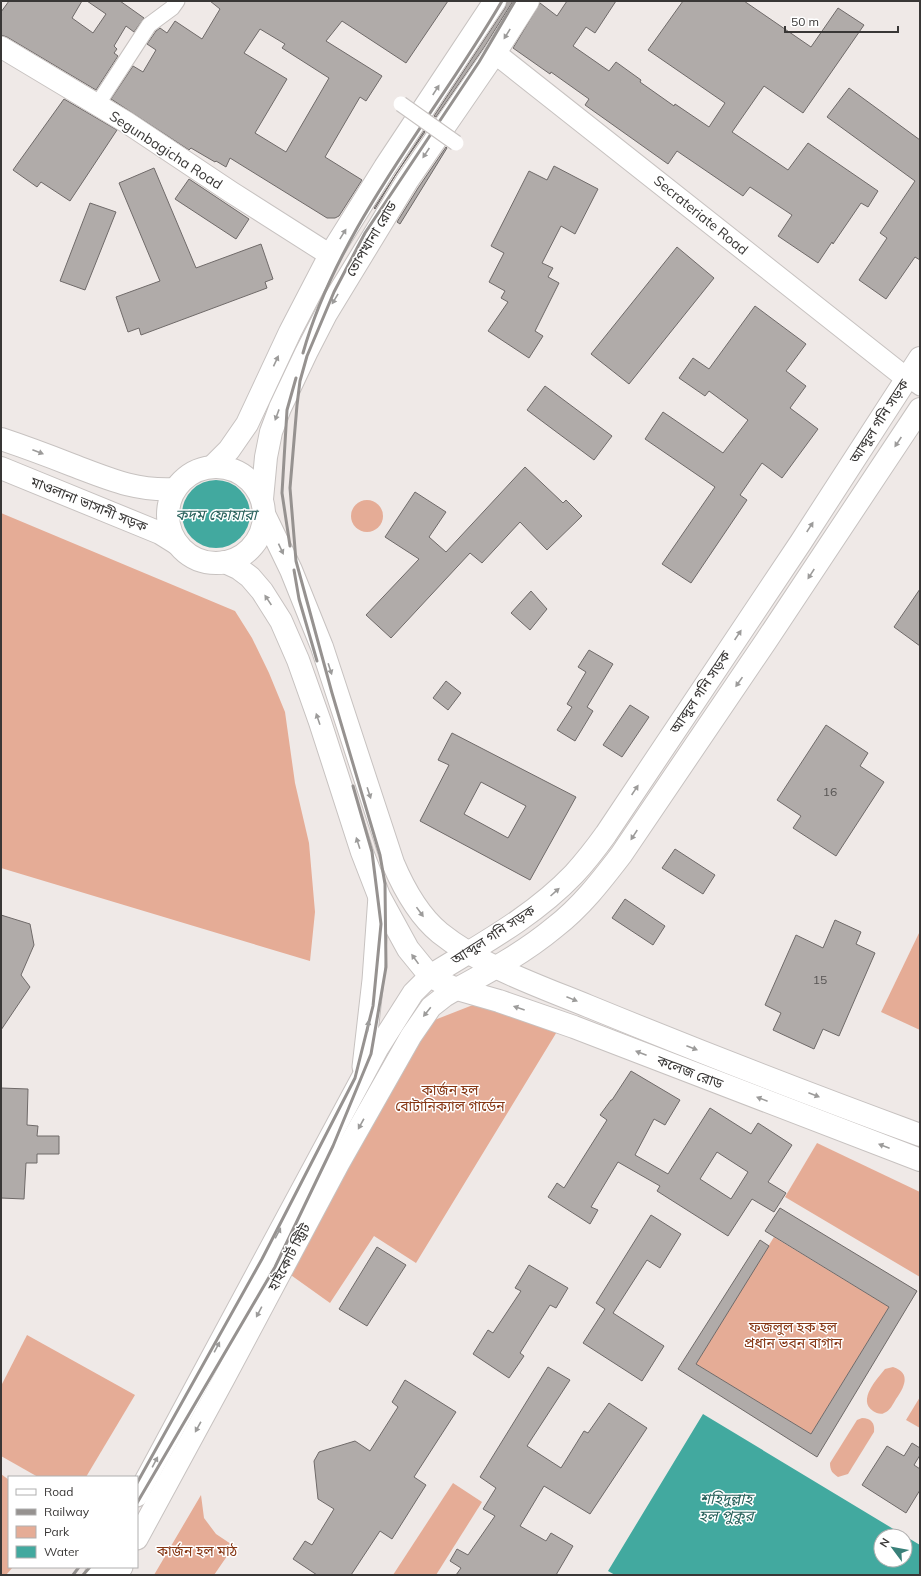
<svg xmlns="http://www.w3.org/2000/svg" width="921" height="1576" font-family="Mulish,'Noto Sans Bengali',sans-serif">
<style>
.green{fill:#e5ac96}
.water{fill:#42a99f}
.building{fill:#b0aba9;stroke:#6f6a69;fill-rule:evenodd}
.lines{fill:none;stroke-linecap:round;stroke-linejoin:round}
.street-casing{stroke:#c7c2c0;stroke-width:17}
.secondary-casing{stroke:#c7c2c0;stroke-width:23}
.primary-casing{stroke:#c7c2c0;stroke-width:24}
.highway-casing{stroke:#c7c2c0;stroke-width:24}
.street{stroke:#fff;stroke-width:15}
.secondary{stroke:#fff;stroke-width:21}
.primary{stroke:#fff;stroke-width:22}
.highway{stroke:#fff;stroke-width:22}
.rail{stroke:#969290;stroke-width:3}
.street-bridge-casing{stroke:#c7c2c0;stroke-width:17;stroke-linecap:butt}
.street-bridge{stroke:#fff;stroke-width:15}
.oneway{fill:#9c9b9a}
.labels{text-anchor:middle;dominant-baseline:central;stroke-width:3;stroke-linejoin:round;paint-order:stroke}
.number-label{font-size:12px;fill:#575453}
.street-label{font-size:14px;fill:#393736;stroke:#fff}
.park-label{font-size:14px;fill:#853512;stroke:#fff}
.water-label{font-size:15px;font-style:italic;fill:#29625c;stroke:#fff}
</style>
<rect width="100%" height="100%" fill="#efe9e7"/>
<g class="green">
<circle cx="367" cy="516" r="16"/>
<path d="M1,513L235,611L252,638L269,673L285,712L295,783L309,843L315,912L310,961L1,868Z"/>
<path d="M920,931V1030L881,1012Z"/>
<path d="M478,1003L558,1030L416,1263L374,1236L330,1303L288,1273L400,1071L432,1021Z"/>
<path d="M817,1143L920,1192V1277L785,1197Z"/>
<path d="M774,1237L889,1307L811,1434L696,1364Z"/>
<path d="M27,1335L135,1395L86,1477H38L1,1456V1386Z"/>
<path d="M893,1367C912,1373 904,1388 896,1399C893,1404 890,1411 884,1413C881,1415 876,1413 873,1411C857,1400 877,1379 885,1369Z"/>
<path d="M920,1397V1428L906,1420Z"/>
<path d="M862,1418C871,1418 875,1423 874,1432L848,1474L838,1477C832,1473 830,1470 830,1463L857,1420Z"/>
<path d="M1,1474L9,1480V1567H13L6,1575H1Z"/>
<path d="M453,1483L482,1502L436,1575H393Z"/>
<path d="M201,1495L204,1518L216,1534L234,1546L214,1575H154Z"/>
</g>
<g class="water">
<circle cx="216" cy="514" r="34"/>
<path d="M703,1414L905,1536H881V1560H905V1536L920,1545V1575H615L608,1571Z"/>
</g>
<g class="building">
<path d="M9,1H82L72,18L93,33L106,14L87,1H120L144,18L134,32L126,26L114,46L117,49L114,53L118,56L96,90L7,37L1,35V12Z"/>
<path d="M210,1H448L406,63L342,21L326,41L382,76L366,101L360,97L325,157L362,180L339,216L335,218H327L230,158L226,167L216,161L215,162L191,148L189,150L111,99L133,66L143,72L156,50L147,44L156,31L160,28L167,33L175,21L202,39L220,9ZM260,29L285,44L282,48L329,78L286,152L255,133L287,79L244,53Z"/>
<path d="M507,1H513L485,46L436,117L434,116L505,8Z"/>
<path d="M567,1H616L595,33L586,27L573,46L609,71L616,62L641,80L640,82L674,106L675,104L709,127L725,103L648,50L683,1H744L811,47L838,8L864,25L803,113L764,86L732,132L788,170L808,143L878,191L868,207L861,203L833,244L832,242L818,263L778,236L792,215L750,187L743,196L677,151L668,164L585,105L589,99L551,72L550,74L513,48L540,3L557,16Z"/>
<path d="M849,88L920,140V260L915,257L886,299L859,280L887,238L880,233L915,181L827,117Z"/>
<path d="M64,99L117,130L70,201L41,182L37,187L13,170Z"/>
<path d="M424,131L425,132L396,174L375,209L374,208Z"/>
<path d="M446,147L447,148L400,224L397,222L418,188Z"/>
<path d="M554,166L598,189L575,234L561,226L542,263L553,268L548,277L559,283L535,331L543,336L529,358L488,331L508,302L501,298L505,291L489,282L504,253L491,246L529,171L547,180Z"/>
<path d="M154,168L196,268L261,244L273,279L265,282L267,288L141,335L139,328L128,332L116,297L160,281L119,183Z"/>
<path d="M189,179L249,219L236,239L175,199Z"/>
<path d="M90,203L116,212L85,290L60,281Z"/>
<path d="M677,247L714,278L629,384L591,354Z"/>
<path d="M755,306L806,344L786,371L806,386L790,408L818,429L782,478L762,463L740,495L747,500L691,583L662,564L715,487L645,439L663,412L723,453L748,420L709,391L705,396L679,378L693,358L709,369Z"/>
<path d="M545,386L612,436L594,460L527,410Z"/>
<path d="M525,467L563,503L566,500L582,516L547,550L520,522L482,563L470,553L391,638L366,615L419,559L385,537L415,492L446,512L429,537L446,552Z"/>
<path d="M920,589V646L894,627Z"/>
<path d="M531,591L547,609L530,630L511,613Z"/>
<path d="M589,650L613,664L587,707L593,711L575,741L557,730L572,707L567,704L586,672L578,667Z"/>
<path d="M446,681L461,693L448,710L433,698Z"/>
<path d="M630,705L649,717L622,757L603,745Z"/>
<path d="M826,725L868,753L860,766L884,782L836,856L793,828L801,816L777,800Z"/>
<path d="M452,733L576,797L530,880L420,821L449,765L438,760ZM481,782L526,806L508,838L464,814Z"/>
<path d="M675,849L715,875L703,894L662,868Z"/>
<path d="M625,899L665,926L653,945L612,918Z"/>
<path d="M1,915L30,924L34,945L21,975L30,987L1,1030Z"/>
<path d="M835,920L861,932L856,944L875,953L839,1036L823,1029L814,1049L773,1030L781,1013L765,1005L796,935L823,948Z"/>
<path d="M631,1071L680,1100L665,1125L654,1119L635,1155L668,1174L710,1108L751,1134L758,1123L792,1145L768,1182L786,1193L774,1212L752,1199L728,1236L657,1191L660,1186L618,1162L591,1207L598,1210L590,1224L548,1197L557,1183L564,1188L607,1120L600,1115L611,1100H612ZM717,1152L748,1172L731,1199L700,1179Z"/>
<path d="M1,1088L28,1089L27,1125L38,1126L37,1136H59V1154H37V1163H26L24,1199L1,1198Z"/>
<path d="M780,1208L917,1291L817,1457L678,1369L760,1240L769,1246L696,1364L811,1434L889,1307L765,1231Z"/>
<path d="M651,1215L681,1234L660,1268L647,1260L613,1313L664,1346L642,1381L583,1343L605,1309L596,1303Z"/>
<path d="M377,1247L406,1265L367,1326L339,1309Z"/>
<path d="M529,1265L568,1288L556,1308L550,1305L520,1353L524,1356L509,1378L473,1354L488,1330L493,1333L521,1291L515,1288Z"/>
<path d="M548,1367L570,1380L527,1446L561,1468L584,1431L588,1433L609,1403L647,1428L590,1514L544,1486L520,1526L546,1541L551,1533L573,1546L556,1575H456L461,1568L450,1561L457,1549L468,1555L495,1516L483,1509L496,1488L480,1477Z"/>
<path d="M405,1380L456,1412L414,1477L426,1485L392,1539L380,1531L351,1575H317L293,1559L305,1541L312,1545L334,1509L318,1499L314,1461L319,1452L355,1441L370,1451L398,1407L392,1402Z"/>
<path d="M912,1443L920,1448V1455L914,1465L920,1469V1490L906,1513L862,1485L887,1446L904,1456Z"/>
</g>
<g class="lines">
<g class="street-casing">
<g id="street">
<path d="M97,105L149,25L172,8L177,1"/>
<path d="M906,378L920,388"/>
</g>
</g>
<g class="secondary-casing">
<g id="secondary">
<path d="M1,47L126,122L231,192L330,255"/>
<path d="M495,53L906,378"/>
<path d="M363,1067L373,980L379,896"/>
<path d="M137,1496L378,1048L413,993L430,976"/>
<path d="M137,1539L225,1377L339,1163L411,1036L431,1007L445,996L457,989"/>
<path d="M95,1575L99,1567"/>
<path d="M117,1575L122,1567"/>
</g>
</g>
<g class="primary-casing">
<g id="primary">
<path d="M264,514L291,570L322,647L393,863C404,889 418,915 440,933C481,966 539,986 588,1006C698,1051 808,1094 920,1135"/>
<path d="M225,562L238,568L250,577L262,591L281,621L298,660L320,722L362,852L379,896L408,949L430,976L443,983L457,989L499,1001L574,1027L920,1160"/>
<path d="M430,976C480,945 533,917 574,874C585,862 596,848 606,834L801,542L920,358"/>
<path d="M457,989C492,970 525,952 555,927C581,907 601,881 621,855L766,641L920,409"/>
</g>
</g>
<g class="highway-casing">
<g id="highway">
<path d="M1,439C25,447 49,456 72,465C109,479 135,491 175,489"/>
<path d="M213,466L229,450L247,424L290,332L330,255L385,167L495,1"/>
<circle cx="216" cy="515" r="48"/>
<path d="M1,468L160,533L176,543"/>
<path d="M262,499L266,457L271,432L280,408L306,353L326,314L407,181L495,53L528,1"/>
</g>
</g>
<use href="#street" class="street"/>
<use href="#secondary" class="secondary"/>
<use href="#primary" class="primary"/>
<use href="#highway" class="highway"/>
<g class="rail">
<path d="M303,353C339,225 436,115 502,1"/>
<path d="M290,546L282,493L287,410L296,378"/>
<path d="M294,570L299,599L317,661"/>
<path d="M137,1483L262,1259L355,1078L373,1006L381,924L372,852L353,786"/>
<path d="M137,1503L275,1267L333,1146L371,1054L386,967L385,884L380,855L332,693L296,561L290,488L297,405L300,381L307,356L334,292L365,233L479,62L515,1"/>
<path d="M73,1575L79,1567"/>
<path d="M83,1575L90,1567"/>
</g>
<g class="street-bridge-casing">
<path id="street-bridge" d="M401,104L456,143"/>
</g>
<use href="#street-bridge" class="street-bridge"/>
</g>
<defs><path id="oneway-solid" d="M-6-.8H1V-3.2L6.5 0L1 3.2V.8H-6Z"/></defs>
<g class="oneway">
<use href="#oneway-solid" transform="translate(507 34) rotate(122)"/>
<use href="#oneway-solid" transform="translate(436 90) rotate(-57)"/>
<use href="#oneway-solid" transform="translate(426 153) rotate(124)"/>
<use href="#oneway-solid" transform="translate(343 234) rotate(-58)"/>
<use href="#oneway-solid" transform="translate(335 299) rotate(121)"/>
<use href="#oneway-solid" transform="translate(276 361) rotate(-65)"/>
<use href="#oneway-solid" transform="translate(277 415) rotate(110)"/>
<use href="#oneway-solid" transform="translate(898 442) rotate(124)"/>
<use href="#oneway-solid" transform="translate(38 452) rotate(21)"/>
<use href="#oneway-solid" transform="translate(810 527) rotate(-57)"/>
<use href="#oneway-solid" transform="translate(281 549) rotate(65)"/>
<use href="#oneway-solid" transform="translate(811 574) rotate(123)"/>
<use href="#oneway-solid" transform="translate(268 600) rotate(-124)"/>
<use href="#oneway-solid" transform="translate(738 635) rotate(-56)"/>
<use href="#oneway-solid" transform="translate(330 669) rotate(72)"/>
<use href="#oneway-solid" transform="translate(739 682) rotate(125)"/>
<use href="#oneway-solid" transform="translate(318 719) rotate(-109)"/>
<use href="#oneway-solid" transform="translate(635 790) rotate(-56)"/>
<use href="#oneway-solid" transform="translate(369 793) rotate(72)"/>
<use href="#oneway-solid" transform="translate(634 835) rotate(123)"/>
<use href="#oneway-solid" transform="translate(358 843) rotate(-108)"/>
<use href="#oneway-solid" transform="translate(555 892) rotate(-42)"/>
<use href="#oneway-solid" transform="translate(420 912) rotate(54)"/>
<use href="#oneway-solid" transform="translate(415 959) rotate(-126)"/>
<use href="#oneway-solid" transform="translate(572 999) rotate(22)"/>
<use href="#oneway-solid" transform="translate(519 1008) rotate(-161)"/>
<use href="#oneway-solid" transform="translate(427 1012) rotate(129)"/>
<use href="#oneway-solid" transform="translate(368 1026) rotate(-84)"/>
<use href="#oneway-solid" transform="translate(692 1048) rotate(21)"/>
<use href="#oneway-solid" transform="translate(641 1053) rotate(-159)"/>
<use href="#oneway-solid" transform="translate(814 1095) rotate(21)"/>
<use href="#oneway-solid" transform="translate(762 1099) rotate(-159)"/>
<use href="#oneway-solid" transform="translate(361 1124) rotate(119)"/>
<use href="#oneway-solid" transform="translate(884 1146) rotate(-159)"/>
<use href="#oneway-solid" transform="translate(278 1233) rotate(-62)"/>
<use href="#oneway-solid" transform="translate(259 1312) rotate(118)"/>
<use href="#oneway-solid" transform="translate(217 1347) rotate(-62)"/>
<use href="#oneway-solid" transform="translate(198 1427) rotate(119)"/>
<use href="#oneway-solid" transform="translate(155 1462) rotate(-62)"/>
</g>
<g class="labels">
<g class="number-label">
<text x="830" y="791">16</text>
<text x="820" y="979">15</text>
</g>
<g class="street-label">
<text transform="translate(166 150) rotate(33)">Segunbagicha Road</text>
<text transform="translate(701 215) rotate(39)">Secrateriate Road</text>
<text transform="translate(371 239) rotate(-59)">তোপখানা রোড</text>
<text transform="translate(879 421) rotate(-57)">আব্দুল গনি সড়ক</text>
<text transform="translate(89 504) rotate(22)">মাওলানা ভাসানী সড়ক</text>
<text transform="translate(700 692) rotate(-56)">আব্দুল গনি সড়ক</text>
<text transform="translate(493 935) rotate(-33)">আব্দুল গনি সড়ক</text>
<text transform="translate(690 1072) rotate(21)">কলেজ রোড</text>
<text transform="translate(289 1257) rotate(-62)">হাইকোর্ট স্ট্রিট</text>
</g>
<g class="park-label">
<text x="450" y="1090">কার্জন হল<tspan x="450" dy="16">বোটানিক্যাল গার্ডেন</tspan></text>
<text x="793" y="1327">ফজলুল হক হল<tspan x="793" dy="16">প্রধান ভবন বাগান</tspan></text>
<text x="197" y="1551">কার্জন হল মাঠ</text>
</g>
<g class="water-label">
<text x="216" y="514">কদম ফোয়ারা</text>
<text x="726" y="1498">শহিদুল্লাহ<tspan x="726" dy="17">হল পুকুর</tspan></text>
</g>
</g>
<rect width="921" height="1576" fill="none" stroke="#393736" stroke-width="4"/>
<rect x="8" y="1476" width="130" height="92" fill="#ffffff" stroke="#b0afaf"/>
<rect x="16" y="1489" width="20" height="6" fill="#ffffff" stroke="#b0afaf"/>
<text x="44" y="1496" font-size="12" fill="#393736">Road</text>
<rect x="16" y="1509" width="20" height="6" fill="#969290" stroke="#b0afaf"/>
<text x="44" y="1516" font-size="12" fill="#393736">Railway</text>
<rect x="16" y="1526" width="20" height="12" fill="#e5ac96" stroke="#b0afaf"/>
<text x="44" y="1536" font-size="12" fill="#393736">Park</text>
<rect x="16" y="1546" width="20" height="12" fill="#42a99f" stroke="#b0afaf"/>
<text x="44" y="1556" font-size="12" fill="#393736">Water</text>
<g transform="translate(893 1548) rotate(302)"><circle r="19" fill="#ffffff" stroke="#b0afaf"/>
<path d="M0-3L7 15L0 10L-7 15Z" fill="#398079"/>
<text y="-6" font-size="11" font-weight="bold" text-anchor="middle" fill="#393736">N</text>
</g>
<path d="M785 26v6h113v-6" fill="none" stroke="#393736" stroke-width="2"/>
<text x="791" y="26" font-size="12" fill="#393736" stroke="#ffffff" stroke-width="3" paint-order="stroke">50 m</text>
</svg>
